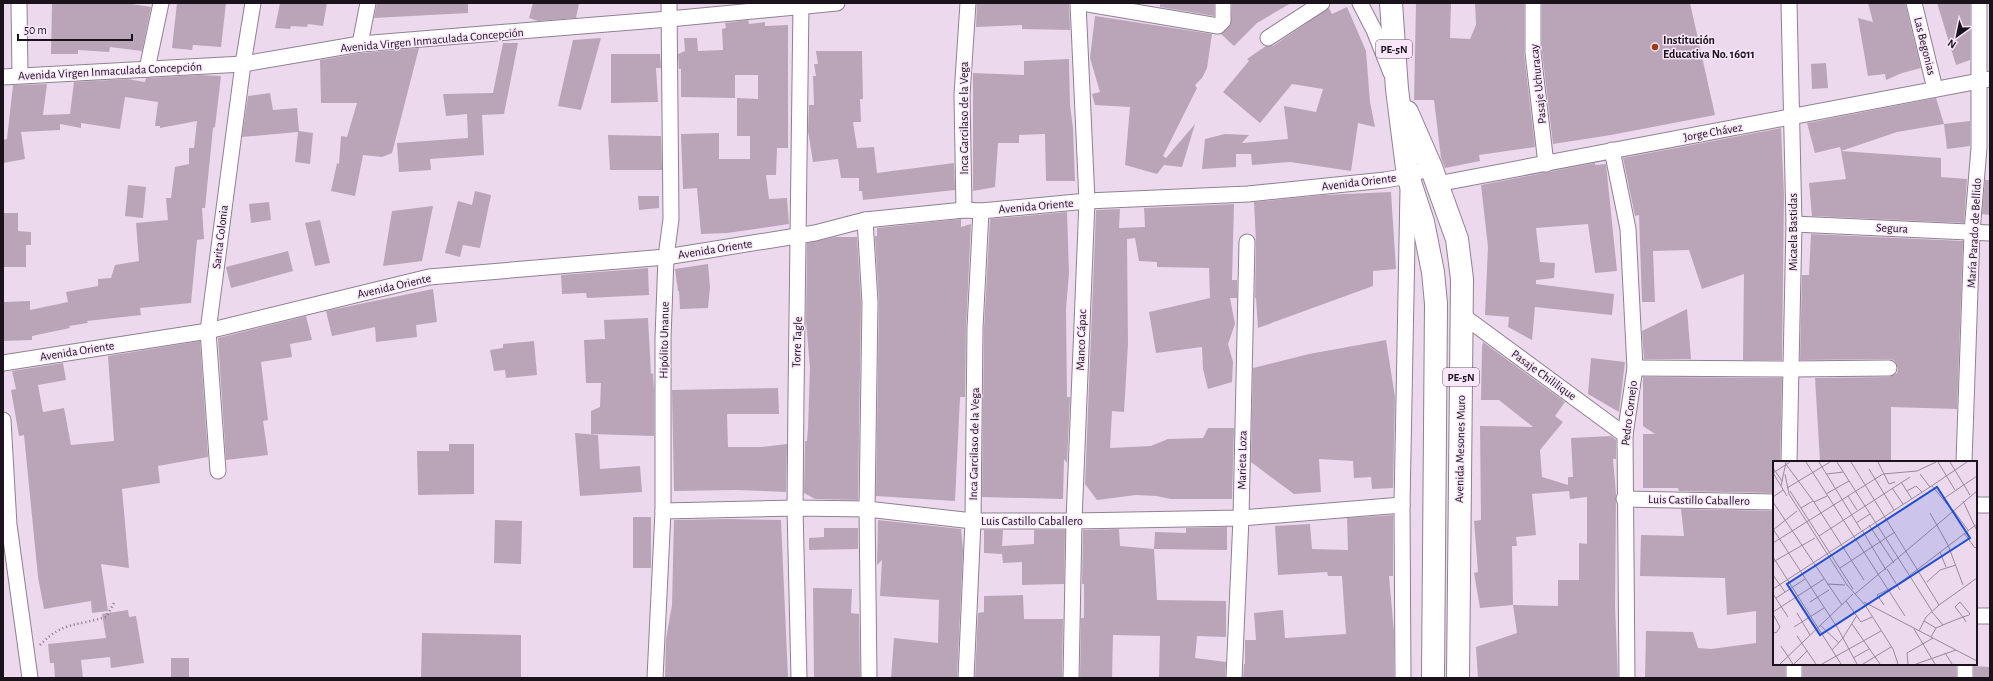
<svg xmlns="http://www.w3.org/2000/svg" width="1993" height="681" font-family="'Alegreya Sans',sans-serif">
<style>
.building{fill:#baa5b8;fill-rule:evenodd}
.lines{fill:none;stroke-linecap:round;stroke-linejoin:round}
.minor-casing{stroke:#908092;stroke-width:17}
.trunk-casing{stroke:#908092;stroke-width:24}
.path{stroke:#817483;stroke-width:2.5;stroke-dasharray:1 3;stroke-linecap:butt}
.minor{stroke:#fff;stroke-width:15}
.trunk{stroke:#fff;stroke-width:22}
.poi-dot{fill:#a03b11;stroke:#f9e6fb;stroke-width:1.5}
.labels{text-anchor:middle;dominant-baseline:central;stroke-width:3;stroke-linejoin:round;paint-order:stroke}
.shield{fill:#f9e6fb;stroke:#5d525e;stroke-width:1}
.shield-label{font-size:11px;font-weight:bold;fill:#1a131b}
.street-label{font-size:12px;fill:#1a131b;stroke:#f9e6fb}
.poi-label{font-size:12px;font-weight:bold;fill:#1a131b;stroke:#f9e6fb;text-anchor:start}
.inset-road{fill:none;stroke:#988a9a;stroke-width:1}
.view{fill:#1d4ed8;fill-opacity:0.15;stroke:#1d4ed8;stroke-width:2}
.inset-edge{fill:none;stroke:#1a131b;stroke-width:2}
</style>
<rect width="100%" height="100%" fill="#ecd9ee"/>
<g class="building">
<path d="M52,3H125L151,7L142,51L110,47L109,52L78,50V54H51Z"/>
<path d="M177,3H226L221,47L193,45L192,50L172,48Z"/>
<path d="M280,3H327L323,26L308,24L307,27L291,26L290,29L275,28Z"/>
<path d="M377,3H468V13L374,18Z"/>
<path d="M533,3H579L576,18L538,21L529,18Z"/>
<path d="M977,3L1069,4L1070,30L1022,29V25L976,27Z"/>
<path d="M1160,3H1214V16L1160,7Z"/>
<path d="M1232,3H1291L1257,23L1234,46L1221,34L1231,24Z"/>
<path d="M1416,3H1451L1450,38L1470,39L1476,25L1475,3H1524V54L1535,147L1479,155L1480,161L1445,168L1441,158L1434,100H1414Z"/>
<path d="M1542,3H1690L1715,115L1611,135L1553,144L1542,52Z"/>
<path d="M1868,3H1905L1921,68L1902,73L1886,80L1885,74L1868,76L1858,18L1873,22Z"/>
<path d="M1937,3H1970V60L1956,65Z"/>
<path d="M1347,7L1366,51L1370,102L1375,127L1358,123L1351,171L1290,162L1252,165L1251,154H1236V167L1202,169L1205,139L1225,134L1249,135L1242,143L1288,139L1284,106L1316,112L1323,89L1292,84L1260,123L1223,92L1249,61L1247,59L1266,46H1273L1329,8L1332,14Z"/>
<path d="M1095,16L1212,34L1207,68L1202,78L1195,85L1197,88L1163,156L1166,158L1195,124L1182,167L1164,165L1157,174L1125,165L1130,107L1095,105L1092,94L1100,92L1090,58Z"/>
<path d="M748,20L749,24L765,22V26L788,25V148H777L776,175H766L769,199L787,198L789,224L727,233L701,234L697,188L683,189L681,134L719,133V159H750V136H737V98L758,99V75H735V98L681,97V69H679L678,54L685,51L684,38H697L698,51L723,50L722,29L726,28L725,23Z"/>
<path d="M601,38L581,110L558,106L573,40Z"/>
<path d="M503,43H518L504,114L482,115L484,155L430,159L431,170L399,172L397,143L468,138L467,114L446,116L443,94L493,93Z"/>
<path d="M419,48L392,153L382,157L363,155L355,196L331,191L337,163L339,164L341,136L347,137L357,103H321L320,60L361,53Z"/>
<path d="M816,51H862L863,99H860L861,122H853L857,148L874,147L877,173L954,163L955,190L863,200L862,191H859V178H841L838,159L813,162L808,131L809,105H814L813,76H816L814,64H818Z"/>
<path d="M611,54H660L661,68H656L658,102L611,103Z"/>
<path d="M1069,59L1070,105L1073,128L1075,181H1046L1045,134L1019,135V143H998L995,187L973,191V73L1024,75V61Z"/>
<path d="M1826,63L1828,88L1812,89L1811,64Z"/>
<path d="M200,75L221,76L215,127L213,128L205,208H202L204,239L197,240L191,303L140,308L141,315L87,321L88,323L69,326L70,328L32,336V340L3,341V302L30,301V310L68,302L66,292L98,286V279L111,278L115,265L139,261L136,223L168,220L166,198H171L175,167L189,164V148H194L197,121L160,128V126H155L158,102L125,97L120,129L81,123V128L60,124V130L21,132L25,159L3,163V140L7,139L13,85L47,84L43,115L70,114L74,82L128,79L145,82L146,78Z"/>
<path d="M270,93L273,110L297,108L299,131L313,133L310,164L295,162L298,132L242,137L248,96Z"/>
<path d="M1936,98L1944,124L1897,132L1841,151L1840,147L1815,153L1807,123Z"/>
<path d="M1970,121V146L1947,149L1944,124Z"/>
<path d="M1781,128L1784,195L1782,360H1743L1744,274L1702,289L1689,250L1653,251L1655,302H1642L1639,215L1635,216L1623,158Z"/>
<path d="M608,135L661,136L662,170H610Z"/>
<path d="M1841,151L1941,158V177L1967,179L1964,223L1812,216L1809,183L1846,179Z"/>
<path d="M1595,163V165L1606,164L1617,271L1595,273L1588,224L1536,228L1540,262L1555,263L1554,278L1536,280V284L1614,294L1612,315L1535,307L1532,340L1508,327L1509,317L1485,315L1488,247L1481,185Z"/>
<path d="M1985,180H1990V215L1982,214Z"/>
<path d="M128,185L146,187L143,218L125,216Z"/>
<path d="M475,191L491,195L480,248L463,245L460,257L445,253L458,201L472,205Z"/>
<path d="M1391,192L1396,269L1373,271V286L1258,328L1256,298H1255L1256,242L1254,202L1324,195Z"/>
<path d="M638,196H659V208L639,210Z"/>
<path d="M269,202L271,220L251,223L249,204Z"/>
<path d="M1234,204L1232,280H1237V298H1230L1235,324L1228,344L1233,362L1232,382L1208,389L1203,369L1202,347L1156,353L1149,312L1210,298L1209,268L1157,267V262L1139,261L1135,238L1127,239L1128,344L1124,412L1112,411L1110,448L1151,446L1168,439L1203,438L1208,428H1234L1232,499H1171L1156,496L1136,495L1097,500L1085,484L1096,210L1120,209L1119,228L1145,227L1144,208Z"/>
<path d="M433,206L422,261L383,266L392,211Z"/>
<path d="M1067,212L1069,273L1066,309L1067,397H1070L1067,463L1064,459L1063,499L982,497L984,328L990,219Z"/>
<path d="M3,213H18V231L31,232V245H26V267H3Z"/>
<path d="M961,219V227L971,224L966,328L965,397H960L955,501L876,496L879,302L875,236H877V228Z"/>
<path d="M320,220L330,263L315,266L305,223Z"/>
<path d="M1811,234L1963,241L1957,409L1891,407V462H1820L1815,378L1889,377L1897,373L1898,368L1894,360L1889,359L1800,360L1802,275H1809Z"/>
<path d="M835,237H857L861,302L858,500L815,499L804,493L805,441H807L808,428L810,368L806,321L807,243Z"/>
<path d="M288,251L293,271L231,288L226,267Z"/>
<path d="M708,264L710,287L708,308L680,309L679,291H678L675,269Z"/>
<path d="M648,268L649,295L587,298L586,293L562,294L561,275Z"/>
<path d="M433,289L437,322L416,325L417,337L376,342L375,327L332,336L326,311Z"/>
<path d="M1687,309L1691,359H1644L1642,331Z"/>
<path d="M306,316L312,340L290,344L292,357L261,362L268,420L263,421L268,455L226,460L218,338Z"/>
<path d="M648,318L651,374L653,373L654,391V436L591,434V411L600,407L601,383H586L584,340L605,339L604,320Z"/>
<path d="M1386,340L1395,397L1393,488L1372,489L1371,477L1354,478L1353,461L1319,459L1321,492L1294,494L1251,462L1253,368L1309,354Z"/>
<path d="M200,341L208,457L158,466L160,483L122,489L129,568L101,564L108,611L92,613L91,601L44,609L38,577L24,435L19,436L11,390L16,389L12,371L63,363L66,380L38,385L43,412L64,408L71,445L114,441L108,356Z"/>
<path d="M534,341L537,375L506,378L505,370L494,371L490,350L503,348V344Z"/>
<path d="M1483,342L1565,402L1555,416L1563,422L1540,450L1542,477L1568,485V477H1573L1571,438L1611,436L1616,440V459H1613L1616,494L1615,606L1618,678H1478L1476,647L1517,633L1513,605L1480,608L1474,573L1478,572L1474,521L1481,520L1480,426L1533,427L1499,400H1481L1482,347ZM1569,491L1570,499L1587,497V544L1579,543V580H1558V606L1513,605L1512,546H1517L1516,537L1536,535L1532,494Z"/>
<path d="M1591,358L1625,362L1619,412L1588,394Z"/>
<path d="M1643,377L1782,378L1780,462H1774V493L1679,491L1678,488H1643V434H1655L1643,426Z"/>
<path d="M778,388L779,414H727L728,447H762L787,444L786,492L736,490L674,491L672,390Z"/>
<path d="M575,433L598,435L600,469L640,466L642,492L580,496Z"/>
<path d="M449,444H474V494L418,495L417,451H449Z"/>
<path d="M1681,509L1774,511V664H1785V678H1645L1646,631L1693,632L1698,648L1711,649L1756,643V611L1727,615L1725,578L1640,576L1641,535L1684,536Z"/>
<path d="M1393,515V576H1389L1394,632V678H1243L1244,664H1245V640H1256L1254,613L1283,610L1285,638L1346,634L1342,576H1328L1327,572L1278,575L1275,526L1310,524L1312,549L1348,550L1347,518Z"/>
<rect x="633" y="517" width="18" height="51"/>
<path d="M727,519L781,520L788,678H665L666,639L672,605L674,520Z"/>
<path d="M495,520L522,521L521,564L494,563Z"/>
<path d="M878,520L961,529L963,550L957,678H891L894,638L938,643L939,600L880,596L882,560L877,565Z"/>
<path d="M1227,527V550L1154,549L1155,532L1186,533V528Z"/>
<path d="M824,528H858V549L809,550V538L824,537Z"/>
<path d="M1119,529L1120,546L1154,549L1157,600L1226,601V637L1197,636L1195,658L1226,662L1225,678H1159L1160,636L1113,635L1112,678H1080L1081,618H1084V584H1082L1083,530Z"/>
<path d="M984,530H1003L1002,546L1034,544V530H1065L1064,584L1022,585V562L1003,563L1002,554L984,553Z"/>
<path d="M813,588L852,589L851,613L859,614L860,678H814Z"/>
<path d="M1023,595L1024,619H1063L1062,678H975L978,613L984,612V596Z"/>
<path d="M128,610L129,617L136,616L144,663L111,668L110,657L81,660L83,678H55L54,663H50L48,644L106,638L102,614Z"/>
<path d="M422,633L521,635V678H421Z"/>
<rect x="171" y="658" width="18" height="20"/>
<path d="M1803,664L1956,665V678H1803Z"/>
<path d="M1974,666L1990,667V678H1974Z"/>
</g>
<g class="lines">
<g class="minor-casing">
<g id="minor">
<path d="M19,3L20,75"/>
<path d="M1082,3L1218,26L1223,21V3"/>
<path d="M1360,3L1374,30L1391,73"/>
<path d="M1533,3V53L1546,164"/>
<path d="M1789,3L1794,224L1789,462"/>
<path d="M1914,3L1935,89"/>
<path d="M1268,38L1322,3"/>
<path d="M360,44L368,3"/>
<path d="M147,69L161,3"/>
<path d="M3,77L243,64L360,44L669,19L837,3"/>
<path d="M1612,150L1628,229L1635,368L1625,435L1627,678"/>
<path d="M1437,184L1990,79"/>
<path d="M964,210L962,95L968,3"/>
<path d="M865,220L870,302L867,509L869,678"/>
<path d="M1794,224L1990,233"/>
<path d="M1462,315L1625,435"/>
<path d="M3,363L208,331L429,277L666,257L815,233L865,220L964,210L981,211L1087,201L1248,194L1385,180L1408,176L1431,167"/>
<path d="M1635,368L1792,369L1889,368"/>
<path d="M3,420L9,525L30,678"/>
<path d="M1964,462L1972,232L1979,148V3"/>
<path d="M218,471L208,331L243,64L253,3"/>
<path d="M1624,499L1774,502"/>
<path d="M1976,505H1990"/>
<path d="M663,511L795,508L867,509L973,521H1074L1241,518L1402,505"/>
<path d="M1976,616H1990"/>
<path d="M1965,664V678"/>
<path d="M655,678L663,511V338L666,257L671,219L669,3"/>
<path d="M799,678L795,508L796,397L801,3"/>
<path d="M966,678L973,521L975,328L981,211"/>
<path d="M1071,678L1074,521L1087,201L1078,3"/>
<path d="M1234,678L1241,518L1247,242"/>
<path d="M1403,678L1402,505L1408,189"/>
<path d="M1794,678V664"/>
</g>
</g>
<g class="trunk-casing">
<g id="trunk">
<path d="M1391,3L1397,89L1408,176L1423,222L1433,272L1436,304L1433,678"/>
<path d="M1407,112L1431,167L1457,239L1462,279L1458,678"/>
</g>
</g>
<path class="path" d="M40,645C63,621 78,626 106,617L114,603"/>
<use href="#minor" class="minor"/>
<use href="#trunk" class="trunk"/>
</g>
<circle class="poi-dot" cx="1655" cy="47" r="4"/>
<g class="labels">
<g class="shield">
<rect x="1376" y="40" width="36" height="18" rx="3"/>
<rect x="1443" y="368" width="36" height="18" rx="3"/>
</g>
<g class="shield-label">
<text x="1394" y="49">PE-5N</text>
<text x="1461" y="377">PE-5N</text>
</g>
<g class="street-label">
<text transform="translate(432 40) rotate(-5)">Avenida Virgen Inmaculada Concepción</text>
<text transform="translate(1925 46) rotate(76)">Las Begonias</text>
<text transform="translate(110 71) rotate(-3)">Avenida Virgen Inmaculada Concepción</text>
<text transform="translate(1538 84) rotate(-96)">Pasaje Uchuracay</text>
<text transform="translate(964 118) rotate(-90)">Inca Garcilaso de la Vega</text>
<text transform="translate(1713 132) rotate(-10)">Jorge Chávez</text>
<text transform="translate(1359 182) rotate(-7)">Avenida Oriente</text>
<text transform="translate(1036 206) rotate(-5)">Avenida Oriente</text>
<text transform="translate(1892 228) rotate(3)">Segura</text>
<text transform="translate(1793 232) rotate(-90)">Micaela Bastidas</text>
<text transform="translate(1974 233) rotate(-87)">María Parado de Bellido</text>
<text transform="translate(220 237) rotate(-83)">Sarita Colonia</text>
<text transform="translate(715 249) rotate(-9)">Avenida Oriente</text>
<text transform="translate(394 286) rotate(-13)">Avenida Oriente</text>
<text transform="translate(664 340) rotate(-89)">Hipólito Unanue</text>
<text transform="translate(1081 340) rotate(-88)">Manco Cápac</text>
<text transform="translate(797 342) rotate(-88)">Torre Tagle</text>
<text transform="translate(77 351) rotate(-9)">Avenida Oriente</text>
<text transform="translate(1544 375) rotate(36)">Pasaje Chililique</text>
<text transform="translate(1629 413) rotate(-83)">Pedro Cornejo</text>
<text transform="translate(974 444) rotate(-89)">Inca Garcilaso de la Vega</text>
<text transform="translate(1460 449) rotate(-89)">Avenida Mesones Muro</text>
<text transform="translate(1242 460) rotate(-89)">Marieta Loza</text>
<text transform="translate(1699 500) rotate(1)">Luis Castillo Caballero</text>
<text x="1032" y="521">Luis Castillo Caballero</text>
</g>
<g class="poi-label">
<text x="1663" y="40">Institución<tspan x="1663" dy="14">Educativa No. 16011</tspan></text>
</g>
</g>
<g transform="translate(1773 461)">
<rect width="204" height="204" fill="#ecd9ee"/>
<path class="inset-road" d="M13,1L8,25L14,35M33,1L132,155M46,1L88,69M64,1L159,150M78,1L166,144L153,156L146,170M105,1L116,23L122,21M165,1L182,29M177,1L197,34M12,2L41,41L91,119M0,7L9,20M96,8L121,49M0,12L17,1M0,12L8,25M12,13L16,33L74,124L92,144L120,188L125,203M54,13L70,11M128,21L139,38M159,25L179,49M157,26L194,1M14,27L57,1M119,27L130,43M17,30L80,128M134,30L143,25L149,31M53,33L76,20M75,35L84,49M0,36L10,29M170,38L204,15M190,40L204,70M0,41L69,144M41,41L54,35M28,47L40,40M180,49L195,69M157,52L175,84L190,124M83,62L97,53M96,64L121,102M0,68L64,166L84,203M0,69L24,50M89,69L113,109M191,72L202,87L204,85M46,75L137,16M0,82L110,13L144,10L163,1M167,91L173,106M0,96L68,203M0,101L42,77M67,107L122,71M114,108L127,129M0,114L12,131M154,121L167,109L183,104M54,123L72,124M0,128L157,26L147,13M0,133L15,156M82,133L204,30M3,137L32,118M73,140L88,161L99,156M37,141L56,129M91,141L204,200M111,144L104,134L124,124L204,63M166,144L204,117M0,151L51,118M159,151L170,164M24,152L37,174M0,153L7,166L3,172L0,171M151,160L163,167M79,163L107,203M47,164L66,182M21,166L51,147M141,168L162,203M24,175L43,203M158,176L163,167L177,161L190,156L196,154L197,153L187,141L182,146L190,156L193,161M8,185L20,203M59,189L70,177L84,154M172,192L179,203M80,197L96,188M7,203L80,133M21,203L34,190M49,203L108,170M90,203L118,186M135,203L134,192L160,177M143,203L183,189"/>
<path class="view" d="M164,26L197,77L47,174L14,123Z"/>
<rect width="204" height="204" class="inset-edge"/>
</g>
<rect width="1993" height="681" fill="none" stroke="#1a131b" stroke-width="8"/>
<g transform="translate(1957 36) rotate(213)" stroke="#f9e6fb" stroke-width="3" paint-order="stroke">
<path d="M0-3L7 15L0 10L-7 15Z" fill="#1a131b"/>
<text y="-6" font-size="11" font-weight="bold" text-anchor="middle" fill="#1a131b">N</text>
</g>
<path d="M18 34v6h114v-6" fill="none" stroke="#1a131b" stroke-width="2"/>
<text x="24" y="34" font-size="12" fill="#1a131b" stroke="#f9e6fb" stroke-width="3" paint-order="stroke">50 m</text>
</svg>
